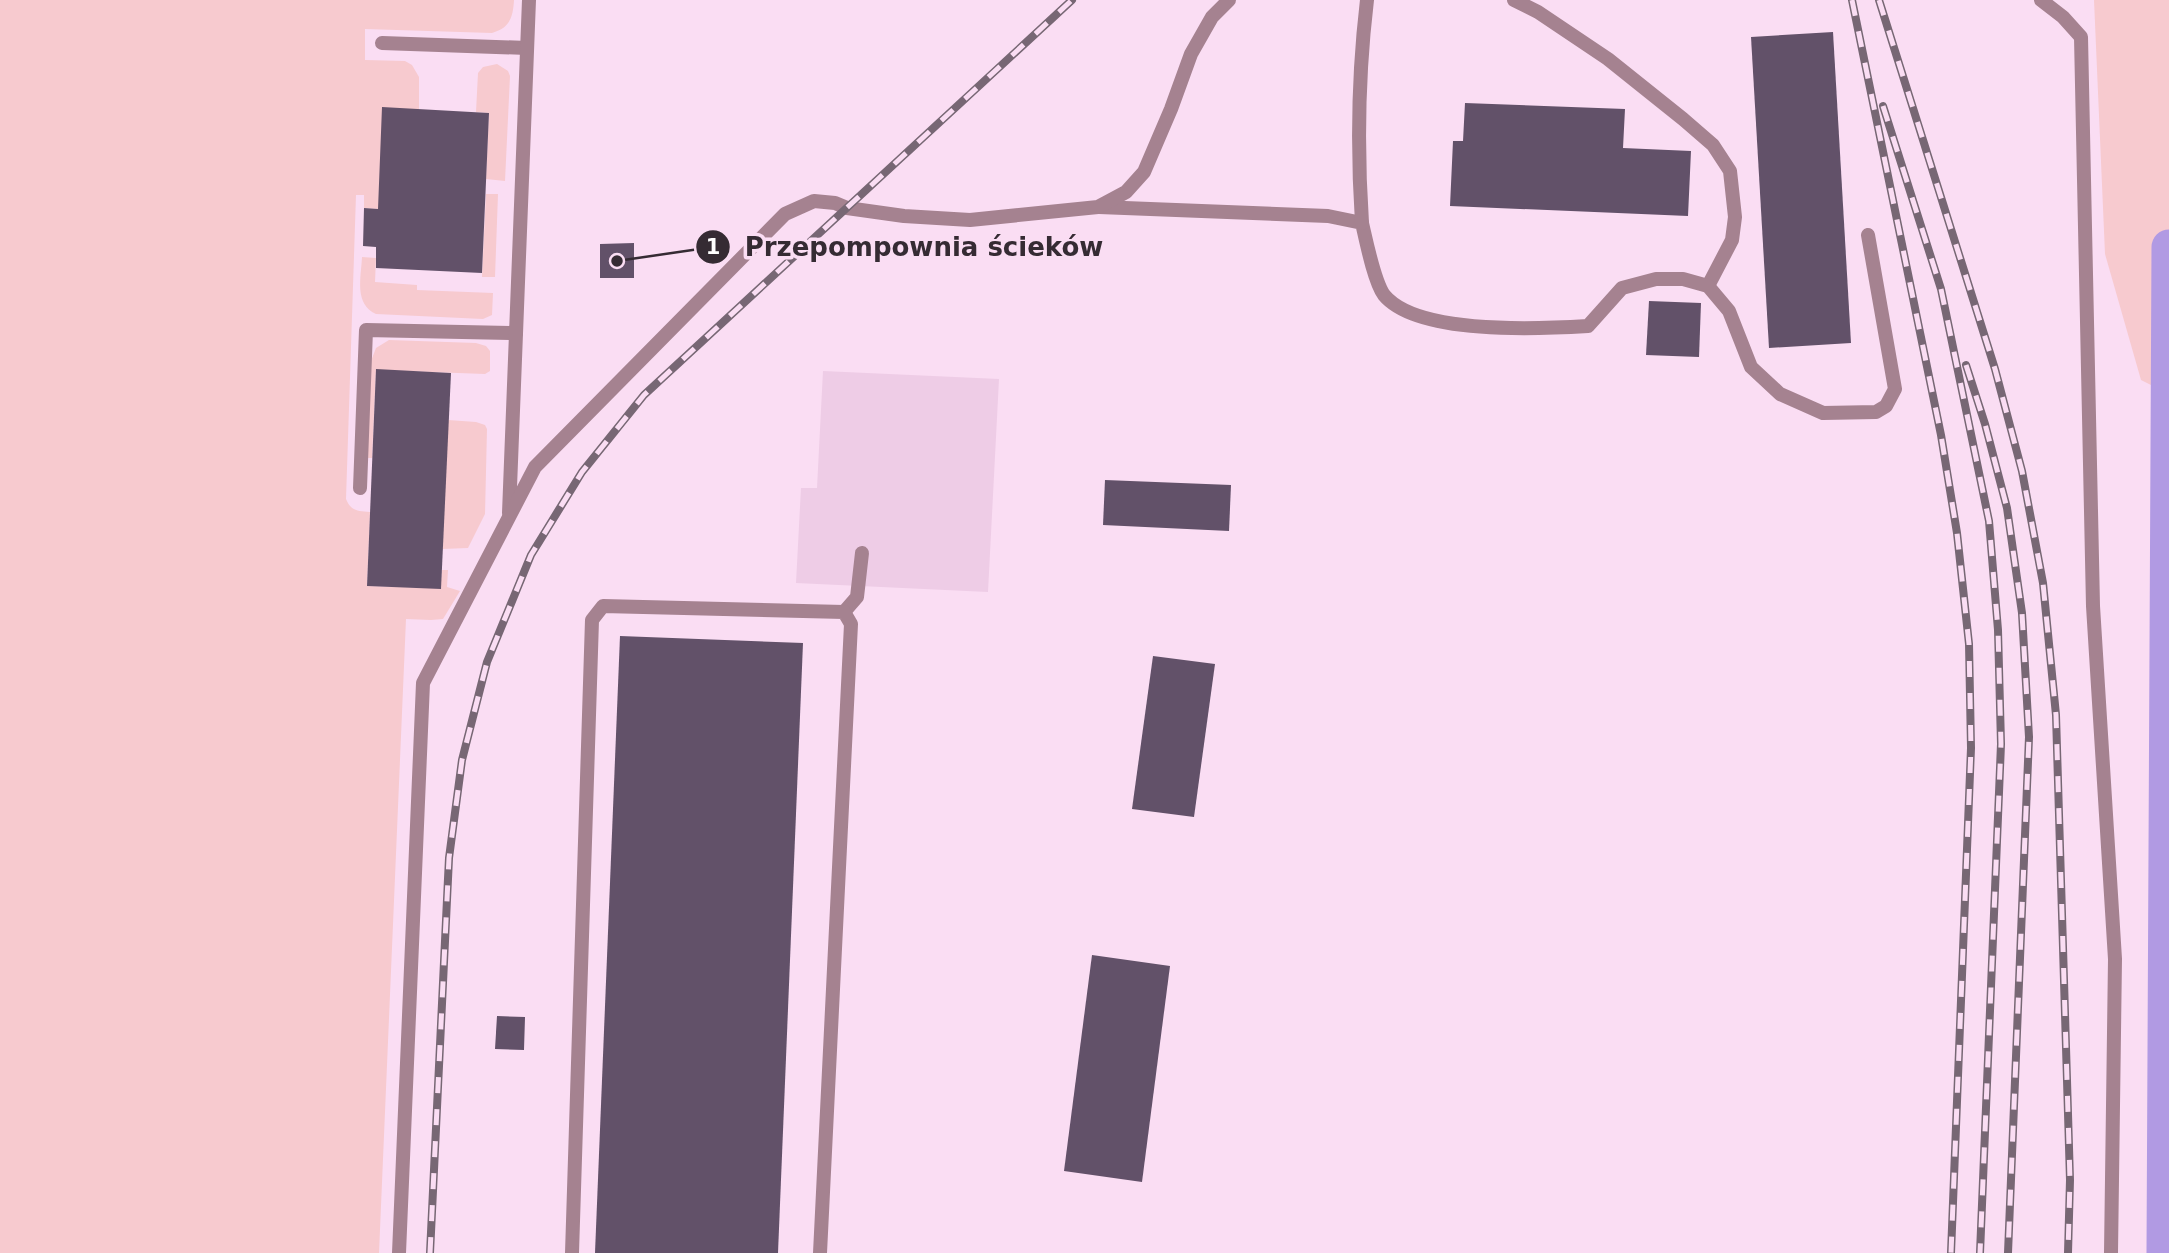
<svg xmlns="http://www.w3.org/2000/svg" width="2169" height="1253" font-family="'DejaVu Sans',sans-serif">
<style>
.built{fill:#eecce6}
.green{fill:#f7cacf}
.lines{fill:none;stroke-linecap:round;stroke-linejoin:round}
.canal{stroke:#b19ae3;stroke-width:35}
.building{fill:#625169}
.service{stroke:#a58290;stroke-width:14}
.rail-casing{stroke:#776774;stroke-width:8}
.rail{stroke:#faddf3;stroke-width:5;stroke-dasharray:16;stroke-linecap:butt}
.leader{fill:none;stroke:#352b33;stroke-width:2.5}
.callout-dot{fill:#352b33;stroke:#faddf3;stroke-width:2.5}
.mark-label{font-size:21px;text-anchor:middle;font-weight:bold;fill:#fff}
.callout-label{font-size:26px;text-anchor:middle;font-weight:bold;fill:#352b33;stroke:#faddf3;stroke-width:7;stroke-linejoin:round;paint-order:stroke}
</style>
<rect width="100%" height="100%" fill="#faddf3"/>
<path class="built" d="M823,371L999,379L988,592L796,583L801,488H817Z"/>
<g class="green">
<path d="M0,0H514C513,17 510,28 492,33L365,29V60L405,61L412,65L419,77V109L378,209L364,208V195H356L346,499C351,511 357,511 370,512L367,586L440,588L442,570H448L447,587L460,591L443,619L431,620L406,619L379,1253H0Z"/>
<path d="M2094,0H2169V394L2141,380L2105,254Z"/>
<path d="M497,64L508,71L510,76L505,181L486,179L489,113L476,112L478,73L483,67Z"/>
<path d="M486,194H498L495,277H482Z"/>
<path d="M362,257L376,258L375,282L417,285V290L493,293L492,315L483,319L376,314C354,304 361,278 362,257Z"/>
<path d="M389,340L476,343L486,346L490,351V371L485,374L376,370L372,458H368L366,455L371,361L376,348Z"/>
<path d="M448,420L476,422L485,425L487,429L485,514L468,548L442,549Z"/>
</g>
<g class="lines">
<path class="canal" d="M2164,1253L2169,247"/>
</g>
<g class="building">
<path d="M1833,32L1851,343L1769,348L1751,37Z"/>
<path d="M1465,103L1625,109L1623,148L1691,151L1688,216L1450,206L1453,141H1463Z"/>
<path d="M382,107L489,113L482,273L376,268V247L363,246L364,208L378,209Z"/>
<path d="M634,243V278H600V244Z"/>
<path d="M1649,301L1701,303L1699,357L1646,355Z"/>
<path d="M376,369L451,373L441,589L367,586Z"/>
<path d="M1105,480L1231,485L1229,531L1103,525Z"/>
<path d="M620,636L803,643L778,1253H595Z"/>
<path d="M1153,656L1215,664L1194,817L1132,809Z"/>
<path d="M1092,955L1170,966L1142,1182L1064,1171Z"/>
<path d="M497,1016L525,1017L524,1050L495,1049Z"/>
</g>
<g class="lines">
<g class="service">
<path d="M1514,0L1538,12L1608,59L1683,119L1713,145L1730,171L1735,217L1732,240L1708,286"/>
<path d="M2041,0L2063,17L2081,37L2093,606L2115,959L2111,1253"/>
<path d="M382,43L527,48"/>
<path d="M1099,207L1328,216L1362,223C1366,240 1374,281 1384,295C1417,335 1539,329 1588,326L1622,288L1656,279H1683L1708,286L1729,311L1751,367L1780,394L1823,413L1876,412L1886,406L1895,389L1868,235"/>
<path d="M1362,223C1357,148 1358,75 1367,0"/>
<path d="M360,488L366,330L516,333"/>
<path d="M509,513L529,0"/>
<path d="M844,612L857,597L862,553"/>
<path d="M399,1253L423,683L535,467L785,214L814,201L835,203L847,208L904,216L970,220L1098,207L1126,192L1144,172L1171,109L1191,54L1212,17L1229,0"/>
<path d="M572,1253L592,620L603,606L844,612L851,624L820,1253"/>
</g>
<g class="rail-casing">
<g id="rail">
<path d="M1852,0L1941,435L1957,533L1969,644L1971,748L1951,1253"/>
<path d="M1879,0L1995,369L2022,471L2043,583L2056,715L2070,1180L2068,1253"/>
<path d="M1883,106L1941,289L1989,521L1998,630L2001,744L1980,1253"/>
<path d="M1966,365L1985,424L2007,508L2022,613L2029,737L2008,1253"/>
<path d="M430,1253L449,858L462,760L487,662L531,555L582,472L644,395L1072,0"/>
</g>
</g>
<use href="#rail" class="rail"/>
</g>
<path class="leader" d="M617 261L713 247"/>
<g class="callout-dot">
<circle cx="617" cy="261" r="7"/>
<circle cx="713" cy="247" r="18"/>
</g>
<g class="mark-label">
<text x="713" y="254">1</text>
</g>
<g class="callout-label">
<text x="924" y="256">Przepompownia ścieków</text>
</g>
</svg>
